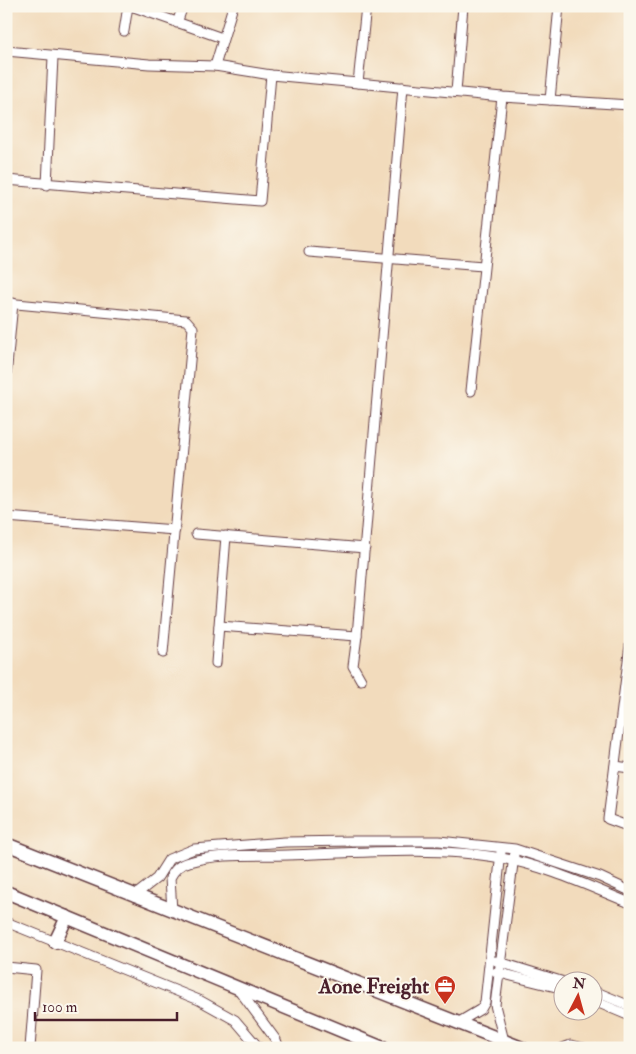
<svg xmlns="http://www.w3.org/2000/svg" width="636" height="1054" font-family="'IM FELL Double Pica',serif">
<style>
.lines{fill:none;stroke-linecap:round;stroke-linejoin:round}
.minor-casing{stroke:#633b41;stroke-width:11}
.secondary-casing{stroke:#633b41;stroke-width:15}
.minor{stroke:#fff;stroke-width:9}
.secondary{stroke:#fff;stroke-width:12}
.labels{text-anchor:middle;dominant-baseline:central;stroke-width:4;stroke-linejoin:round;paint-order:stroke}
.poi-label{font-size:21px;font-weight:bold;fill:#4a1f2b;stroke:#fbf7ec;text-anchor:end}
</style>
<rect width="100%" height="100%" fill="#fbf7ec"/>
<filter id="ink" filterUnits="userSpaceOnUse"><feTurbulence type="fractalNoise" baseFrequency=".02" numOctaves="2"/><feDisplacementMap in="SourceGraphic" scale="10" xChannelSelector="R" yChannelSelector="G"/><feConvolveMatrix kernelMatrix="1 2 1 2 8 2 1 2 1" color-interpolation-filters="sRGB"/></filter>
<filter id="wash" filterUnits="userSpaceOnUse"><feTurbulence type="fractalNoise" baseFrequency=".0096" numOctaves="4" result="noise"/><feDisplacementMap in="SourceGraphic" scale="20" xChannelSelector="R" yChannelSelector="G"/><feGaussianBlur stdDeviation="1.12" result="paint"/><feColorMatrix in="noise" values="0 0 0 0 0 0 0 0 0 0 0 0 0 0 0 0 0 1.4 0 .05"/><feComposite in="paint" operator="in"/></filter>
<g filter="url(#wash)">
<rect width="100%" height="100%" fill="#f2dbbc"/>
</g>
<g filter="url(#ink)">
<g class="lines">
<g class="minor-casing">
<g id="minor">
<path d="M131,6L222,38"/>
<path d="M177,23L183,6"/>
<path d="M124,31L128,6"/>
<path d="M6,51L149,64L215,66L271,75L358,83L502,97L630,105"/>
<path d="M215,66L233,6"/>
<path d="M358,83L366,6"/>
<path d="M456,92L463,6"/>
<path d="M550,100L559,6"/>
<path d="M6,180L260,201L271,75"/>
<path d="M47,185L53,57"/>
<path d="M309,252L483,266"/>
<path d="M6,303L186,320L193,328L163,653"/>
<path d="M6,377L13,303"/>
<path d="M471,391L502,97"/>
<path d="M6,517L175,530"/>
<path d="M196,534L365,548"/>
<path d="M219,626L357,636"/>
<path d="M630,645L608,819L630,827"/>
<path d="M216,663L226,536"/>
<path d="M361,680L353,666L357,636L403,87"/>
<path d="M615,766L630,768"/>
<path d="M134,896L157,878L169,859L194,849L285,842L355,841H439L515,849L600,877L630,891"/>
<path d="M172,911L170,878C174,870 179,864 189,862C220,853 256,856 288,855C353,853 437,846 501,858C546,866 588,886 630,903"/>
<path d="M6,922L199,1000L235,1020L259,1048"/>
<path d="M496,961L564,982"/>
<path d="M6,967L36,970L30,1048"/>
<path d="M496,972L564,989"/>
<path d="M239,990L276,1040L279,1048"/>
<path d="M594,991L630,1006"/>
<path d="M594,1001L630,1016"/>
<path d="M459,1022L481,1009L485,1002L501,852"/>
<path d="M504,1041L495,1005L514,856"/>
<path d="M563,1048L571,1045L584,1048"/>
</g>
</g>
<g class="secondary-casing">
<g id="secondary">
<path d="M6,844L522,1048"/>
<path d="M6,892L383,1048"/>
<path d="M55,942L67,917"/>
</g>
</g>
<use href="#minor" class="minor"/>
<use href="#secondary" class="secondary"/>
</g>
</g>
<defs>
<g id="office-pin" transform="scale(1.125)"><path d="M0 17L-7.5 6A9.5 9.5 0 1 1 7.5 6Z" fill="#c8321e" stroke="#fbf7ec"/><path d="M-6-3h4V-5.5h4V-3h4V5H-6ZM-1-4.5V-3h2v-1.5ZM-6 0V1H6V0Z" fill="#fff"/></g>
</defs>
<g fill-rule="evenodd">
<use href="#office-pin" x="445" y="986"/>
</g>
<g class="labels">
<g class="poi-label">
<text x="429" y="986">Aone Freight</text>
</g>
</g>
<rect width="636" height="1054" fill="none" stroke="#fbf7ec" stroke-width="25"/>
<g transform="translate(578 996) rotate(6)"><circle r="24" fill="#fbf7ec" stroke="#b4a19f"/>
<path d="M0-4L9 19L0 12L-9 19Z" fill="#c8321e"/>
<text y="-8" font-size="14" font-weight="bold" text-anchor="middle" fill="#4a1f2b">N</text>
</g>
<path d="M35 1012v8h142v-8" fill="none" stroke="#4a1f2b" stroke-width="2.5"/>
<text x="42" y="1012" font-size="15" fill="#4a1f2b" stroke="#fbf7ec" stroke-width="4" paint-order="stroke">100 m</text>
</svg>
